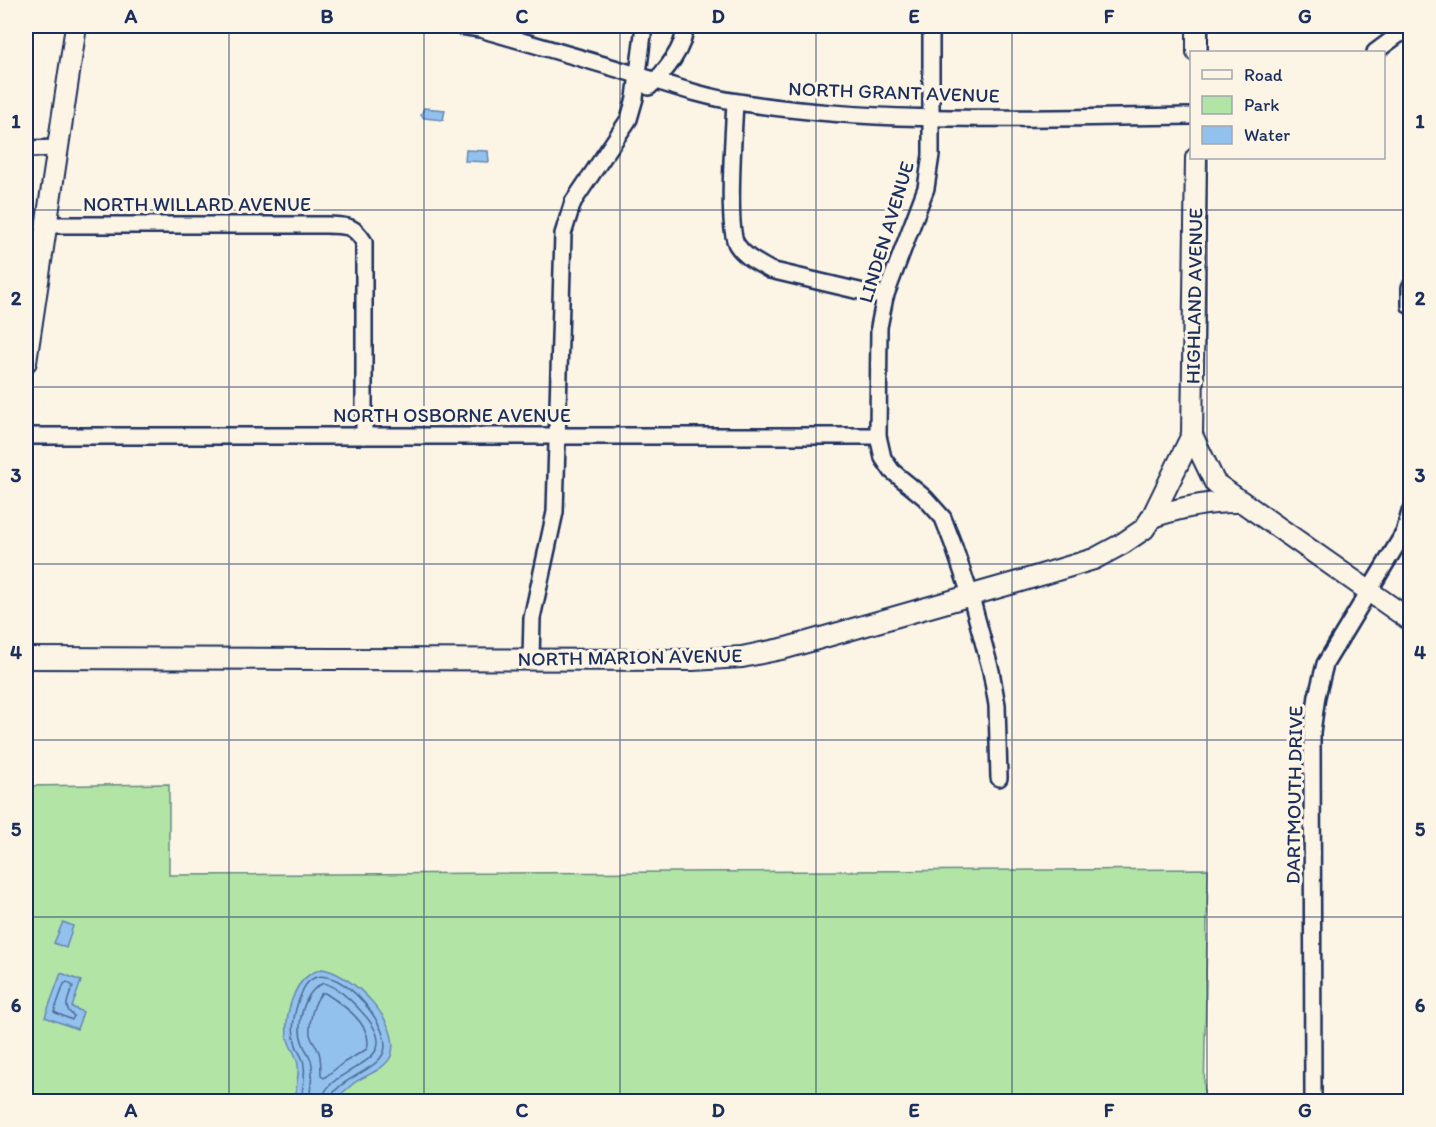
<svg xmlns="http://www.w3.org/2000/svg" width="1436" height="1127" font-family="Itim,sans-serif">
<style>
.green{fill:#b2e4a5;stroke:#668a82;stroke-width:1.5}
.water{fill:#93c1ed;stroke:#6387b4;stroke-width:1.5}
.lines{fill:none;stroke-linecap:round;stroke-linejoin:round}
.shore{stroke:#4b6997;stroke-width:1.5}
.minor-casing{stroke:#1b2f5e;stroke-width:20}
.tertiary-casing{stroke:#1b2f5e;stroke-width:24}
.minor{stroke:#fcf5e5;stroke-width:15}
.tertiary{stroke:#fcf5e5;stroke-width:20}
.grid{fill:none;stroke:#1b2f5e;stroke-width:1.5;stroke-opacity:0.55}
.labels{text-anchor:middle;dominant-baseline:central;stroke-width:6;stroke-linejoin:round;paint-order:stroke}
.street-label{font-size:20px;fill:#1b2f5e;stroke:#fcf5e5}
.neatline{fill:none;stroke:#1b2f5e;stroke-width:2}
.grid-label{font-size:20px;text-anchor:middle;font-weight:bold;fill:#1b2f5e}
</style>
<rect width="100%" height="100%" fill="#fcf5e5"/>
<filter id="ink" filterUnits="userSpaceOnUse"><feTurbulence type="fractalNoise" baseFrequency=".0167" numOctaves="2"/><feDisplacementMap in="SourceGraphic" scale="12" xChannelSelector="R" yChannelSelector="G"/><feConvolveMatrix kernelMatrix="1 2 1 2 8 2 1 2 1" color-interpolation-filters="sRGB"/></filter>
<g filter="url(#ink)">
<path class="green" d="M169,784V875L1208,869L1204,1101H26V786Z"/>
<g class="water">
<path d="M424,108L445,110L443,120L424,118L421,115Z"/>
<path d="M466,150L488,151L489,162L465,161Z"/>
<path d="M63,922L73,926L66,948L54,943Z"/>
<path d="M322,969C351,973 403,1023 391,1056C385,1070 365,1075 354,1083C347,1089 340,1095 333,1101H297C293,1090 300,1078 298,1065C297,1054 288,1046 287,1035C285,1016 293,985 309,975C312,972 318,971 322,969Z"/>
<path d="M61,973L81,981L72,1007L83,1012L77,1029L45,1017Z"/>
</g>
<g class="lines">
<g class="shore">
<path d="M67,982L73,986C69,998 61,1008 74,1016L72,1020L54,1012L64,984Z"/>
<path d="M322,993H325C342,1004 374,1025 367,1049L343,1063L324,1078L321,1076C321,1068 321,1059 319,1052C316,1045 311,1041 310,1034C309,1022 313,1002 322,993Z"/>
<path d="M302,1102C301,1089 306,1078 304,1066C304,1057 298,1053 296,1045C290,1028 295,1008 302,992C322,945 386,1016 385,1046C385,1071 332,1078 330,1102"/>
<path d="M310,1102C309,1089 313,1078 312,1065C311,1056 306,1052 303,1044C295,1025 304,990 324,983C338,987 351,1000 361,1011C415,1068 324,1063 322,1102"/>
</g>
<g class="minor-casing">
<g id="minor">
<path d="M461,26L480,29C532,44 585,59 637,75C670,85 704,97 738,102C887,126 1041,117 1192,116"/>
<path d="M931,26V155L926,188L885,297L879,327L878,436L883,458L892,471L925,498L943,518L953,544L971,597L991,671L997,705L999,778"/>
<path d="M1375,52L1398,35L1410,30"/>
<path d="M649,87C665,72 685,48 685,26"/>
<path d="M735,102C734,128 726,228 737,245C745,257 758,263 770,270L885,297"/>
<path d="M26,149L59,148"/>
<path d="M47,225H327C346,226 353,224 364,242V436"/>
<path d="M1410,287V306"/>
<path d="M26,436H878"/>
<path d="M531,659L532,618L555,512L563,234L573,202L629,119L635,98L644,26"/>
<path d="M1313,1102L1312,732L1317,696L1325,664L1404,533L1410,512"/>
</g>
</g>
<g class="tertiary-casing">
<g id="tertiary">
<path d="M1197,52V26"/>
<path d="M26,362L76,26"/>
<path d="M1192,435L1215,483L1410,620"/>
<path d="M1152,517C1182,507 1210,501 1241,502"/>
<path d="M26,658L693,660L742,657L786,648L1021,581L1094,559L1122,544L1144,529L1152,517L1192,435L1196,158"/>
</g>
</g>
<use href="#minor" class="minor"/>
<use href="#tertiary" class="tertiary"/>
</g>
</g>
<path class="grid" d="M229,26V1102M424,26V1102M620,26V1102M816,26V1102M1012,26V1102M1207,26V52M1207,158V1102M26,210H1410M26,387H1410M26,564H1410M26,740H1410M26,917H1410"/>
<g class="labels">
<g class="street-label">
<text transform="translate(894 92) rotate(2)">NORTH GRANT AVENUE</text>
<text x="197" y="204">NORTH WILLARD AVENUE</text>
<text transform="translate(886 232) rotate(-73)">LINDEN AVENUE</text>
<text transform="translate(1194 296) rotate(-89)">HIGHLAND AVENUE</text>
<text x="452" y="415">NORTH OSBORNE AVENUE</text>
<text transform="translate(630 657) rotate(-1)">NORTH MARION AVENUE</text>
<text transform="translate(1294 795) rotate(-89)">DARTMOUTH DRIVE</text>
</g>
</g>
<rect width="1436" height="1127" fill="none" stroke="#fcf5e5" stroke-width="66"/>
<rect x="1190" y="51" width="195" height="108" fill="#fcf5e5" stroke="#a2a6af" stroke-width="1.5"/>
<rect x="1202" y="70" width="30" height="9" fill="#fcf5e5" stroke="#a2a6af" stroke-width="1.5"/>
<text x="1244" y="81" font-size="18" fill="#1b2f5e">Road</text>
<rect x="1202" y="96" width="30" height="18" fill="#b2e4a5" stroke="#a2a6af" stroke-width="1.5"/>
<text x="1244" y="111" font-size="18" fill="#1b2f5e">Park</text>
<rect x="1202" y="126" width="30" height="18" fill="#93c1ed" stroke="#a2a6af" stroke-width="1.5"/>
<text x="1244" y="141" font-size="18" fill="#1b2f5e">Water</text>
<rect x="33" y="33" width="1370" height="1061" class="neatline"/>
<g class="grid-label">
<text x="131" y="23">A</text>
<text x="327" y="23">B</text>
<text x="522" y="23">C</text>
<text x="718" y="23">D</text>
<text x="914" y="23">E</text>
<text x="1109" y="23">F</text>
<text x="1305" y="23">G</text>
<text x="16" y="128">1</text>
<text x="1420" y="128">1</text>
<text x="16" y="305">2</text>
<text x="1420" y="305">2</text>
<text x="16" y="482">3</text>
<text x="1420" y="482">3</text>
<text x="16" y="659">4</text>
<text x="1420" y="659">4</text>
<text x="16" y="836">5</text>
<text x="1420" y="836">5</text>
<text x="16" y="1012">6</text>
<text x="1420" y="1012">6</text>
<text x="131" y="1117">A</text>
<text x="327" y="1117">B</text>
<text x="522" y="1117">C</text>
<text x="718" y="1117">D</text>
<text x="914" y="1117">E</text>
<text x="1109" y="1117">F</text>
<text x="1305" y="1117">G</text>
</g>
</svg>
